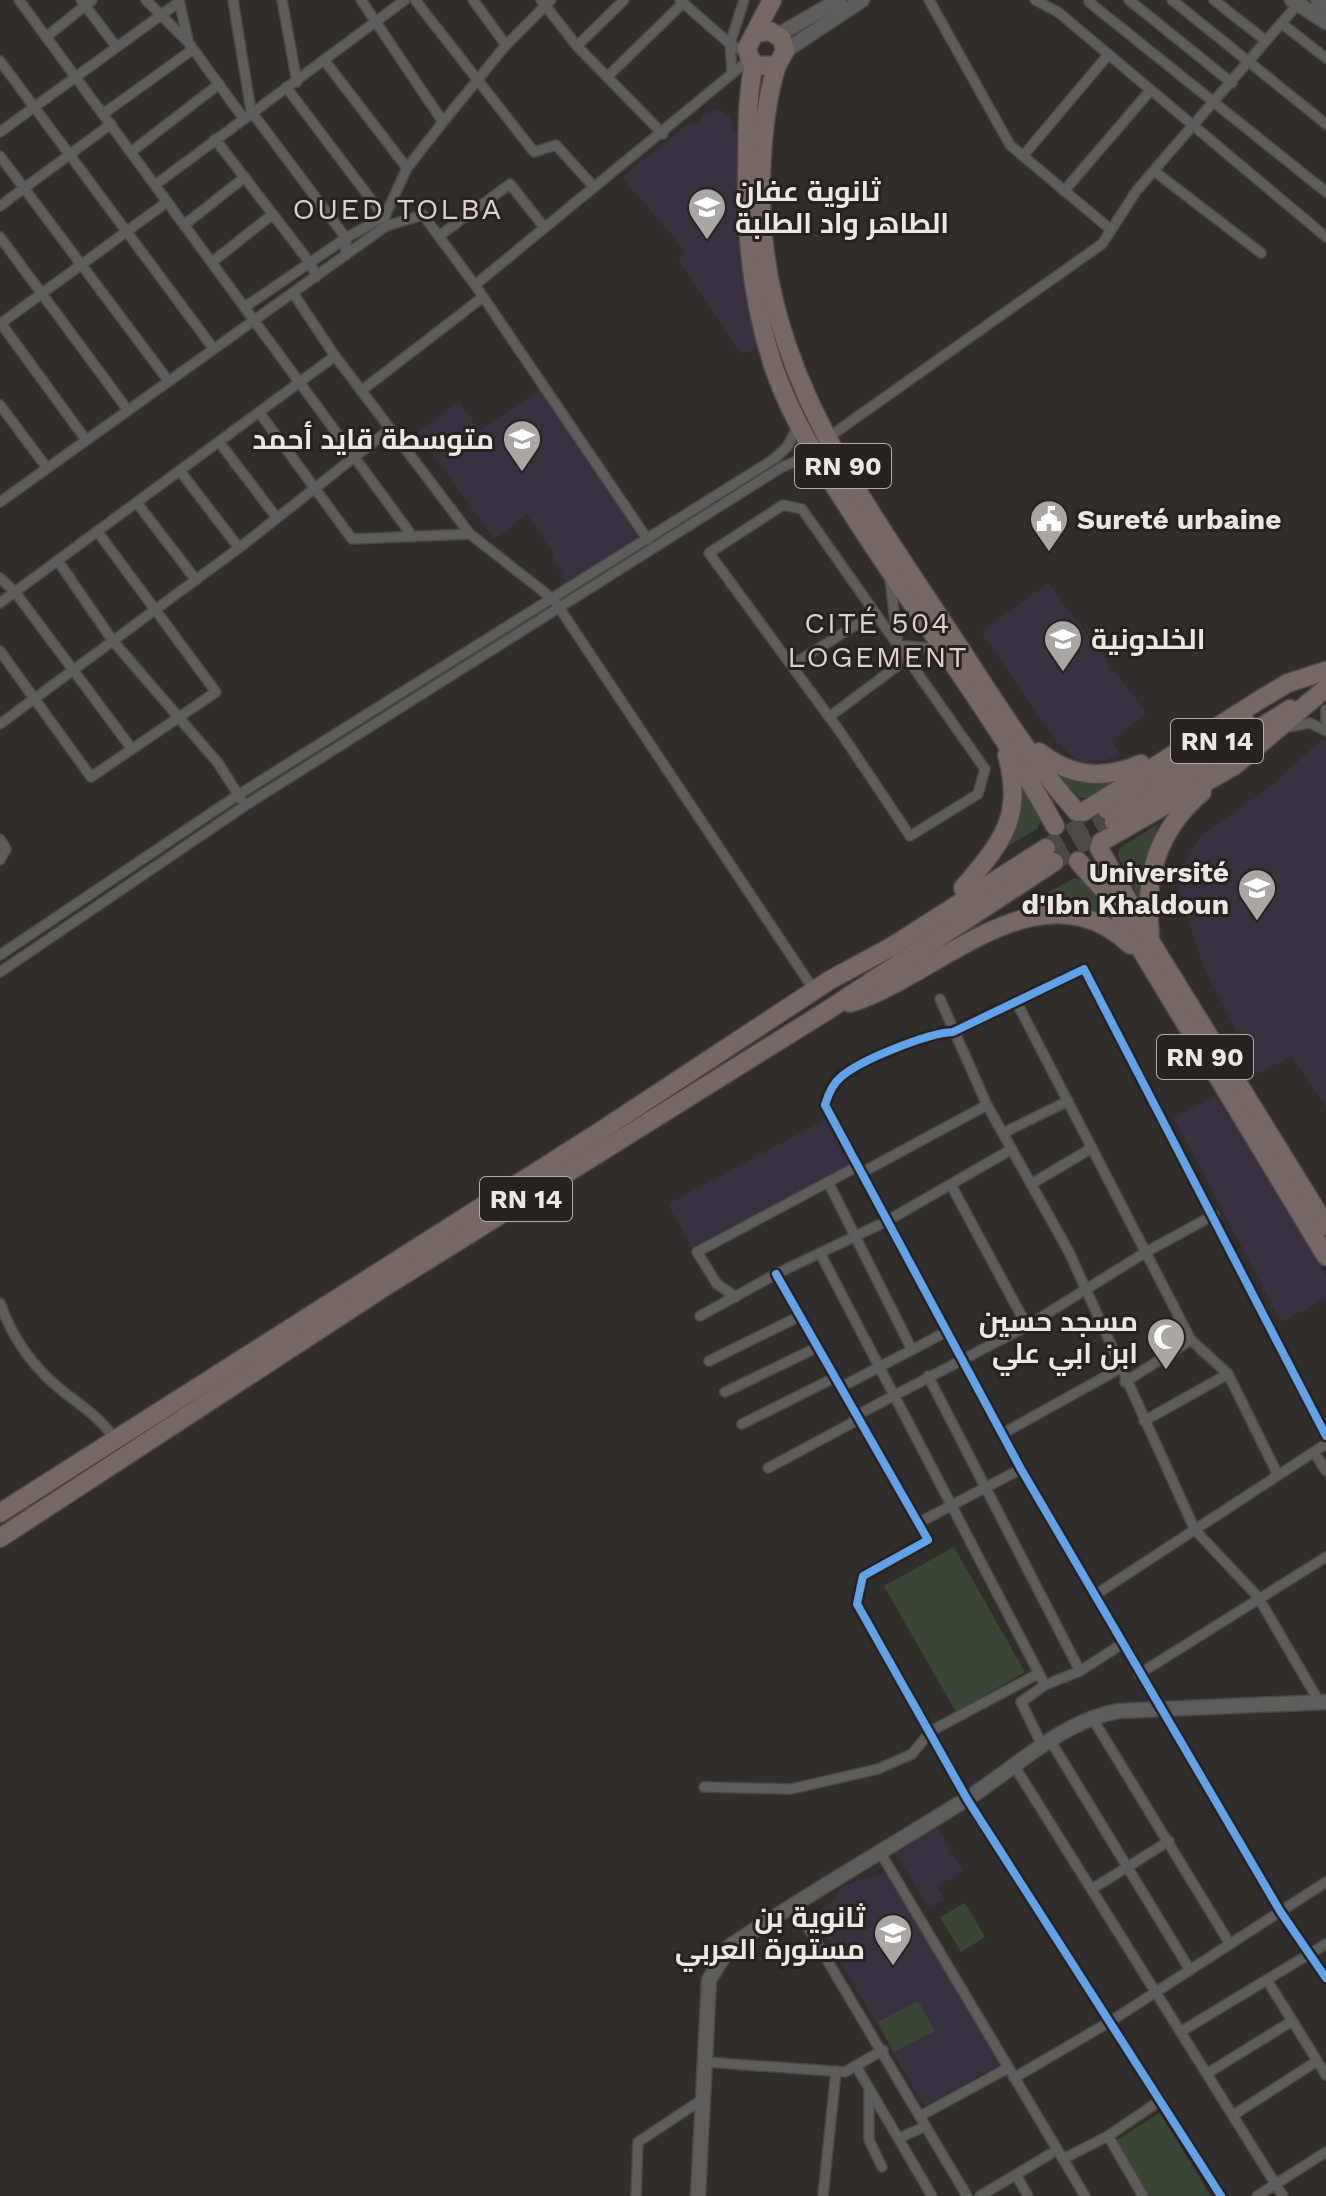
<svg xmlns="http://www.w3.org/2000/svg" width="1326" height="2196" font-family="'Work Sans',Cairo,sans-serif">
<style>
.education{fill:#38303e}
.green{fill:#3a4635}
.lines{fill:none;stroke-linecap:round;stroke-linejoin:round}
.highway-tunnel{stroke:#4c4946;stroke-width:18;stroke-dasharray:18 9;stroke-linecap:butt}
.street-casing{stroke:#4a4845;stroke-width:12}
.secondary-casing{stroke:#4a4845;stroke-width:17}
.highway-casing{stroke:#4a4845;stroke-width:21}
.street{stroke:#5f5d5b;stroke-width:9}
.secondary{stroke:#5f5d5b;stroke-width:14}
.highway{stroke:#766864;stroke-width:18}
.cycleway-casing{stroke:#28221e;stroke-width:13}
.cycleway{stroke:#60a3ed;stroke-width:8}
.labels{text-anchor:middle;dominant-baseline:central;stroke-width:6;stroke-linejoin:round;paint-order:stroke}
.shield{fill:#28221e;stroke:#b0aca9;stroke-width:2}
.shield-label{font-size:26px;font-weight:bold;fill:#ebe7e4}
.poi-label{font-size:28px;font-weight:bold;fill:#ebe7e4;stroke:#28221e;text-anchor:end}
.neighbourhood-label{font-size:30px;letter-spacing:2px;fill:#d9d2cc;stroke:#28221e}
</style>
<rect width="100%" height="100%" fill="#302d2a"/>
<g class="education">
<path d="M718,109L730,116L733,132L743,133L735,229L759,349L741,354L678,259L686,252L622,177L687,125L701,122V115Z"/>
<path d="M539,390L642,538L571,588L551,559L555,556L527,514L494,539L417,432L459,402L480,431Z"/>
<path d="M1048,583L1147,714L1112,740L1120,754L1105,761L1079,763L1057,742L981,632Z"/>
<path d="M1326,735V1107L1292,1056L1258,1074L1202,963L1176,880L1200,836L1274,784Z"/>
<path d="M1216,1096L1326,1275V1298L1281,1322L1174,1117Z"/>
<path d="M826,1119L851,1165L693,1250L668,1204Z"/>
<path d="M935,1824L963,1871L937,1887L944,1900L930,1909L893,1850Z"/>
<path d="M887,1872L1001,2064L924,2106L813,1914L832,1902L842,1886Z"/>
</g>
<g class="green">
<path d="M1059,776L1079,783H1110L1086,798H1080Z"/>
<path d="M1022,779L1042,819L1037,829L1003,849L1019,809Z"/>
<path d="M1159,823L1144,860L1139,899L1118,855L1120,848Z"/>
<path d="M1075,878L1082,881L1110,915L1067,903L1032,901Z"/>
<path d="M954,1547L1025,1672L956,1712L884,1586Z"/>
<path d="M965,1903L985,1937L961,1952L940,1917Z"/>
<path d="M918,2001L935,2031L894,2052L878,2022Z"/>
<path d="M1160,2113L1211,2196H1149L1115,2141Z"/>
</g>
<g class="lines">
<g class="highway-tunnel">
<path d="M1046,848L1107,810"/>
<path d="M1054,862L1114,822"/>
</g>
<g class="street-casing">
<g id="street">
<path d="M19,0L413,537"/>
<path d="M81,0L115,45"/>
<path d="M146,0L188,42L244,119"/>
<path d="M179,0L188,40"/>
<path d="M233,0L251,111L346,238V255"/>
<path d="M282,0L297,82"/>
<path d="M361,0L443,122"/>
<path d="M415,0L534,152L556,145L594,187"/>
<path d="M473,0L506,45"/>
<path d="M541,0L577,46L663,134"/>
<path d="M680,0L730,44L748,54"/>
<path d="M929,0L1010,145L1110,229"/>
<path d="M1035,0L1058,12L1326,237"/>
<path d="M1091,0L1089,2L1326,192"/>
<path d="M1129,0L1232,83"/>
<path d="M1172,0L1326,124"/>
<path d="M1214,0L1266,41"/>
<path d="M1281,23L1326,58"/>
<path d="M46,37L92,0"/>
<path d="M577,46L624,0"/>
<path d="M324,60L407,168"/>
<path d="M0,61L213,348"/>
<path d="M732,71L730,44L744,0"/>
<path d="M607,77L683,3"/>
<path d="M286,87L385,218"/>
<path d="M103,114L192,50"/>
<path d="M0,132L179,2"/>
<path d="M215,139L311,264L316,277"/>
<path d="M131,152L219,84"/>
<path d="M0,156L167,379"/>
<path d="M1023,156L1108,55"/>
<path d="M1154,171L1261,253"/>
<path d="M155,185L405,0"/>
<path d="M1064,191L1149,92"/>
<path d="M0,206L111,124"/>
<path d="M184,225L245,177"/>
<path d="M439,236L510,184L544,227"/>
<path d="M0,237L127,409"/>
<path d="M212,262L273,214"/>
<path d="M475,285L648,540"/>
<path d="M293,293L335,356L470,534L554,600L814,990"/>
<path d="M245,307L346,238L385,216L407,168L443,122L506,45L551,0"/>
<path d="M0,322L86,440"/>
<path d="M0,324L167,202"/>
<path d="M361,391L483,297"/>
<path d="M0,405L47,468"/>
<path d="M259,412L352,539L470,534"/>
<path d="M826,439L1102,244L1137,190L1298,4"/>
<path d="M219,442L277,518"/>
<path d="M180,471L239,548"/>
<path d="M0,502L386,226L423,215L475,285L750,59"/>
<path d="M137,503L196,580"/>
<path d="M783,505L802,509L985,769L978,794L910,836L841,733L709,553Z"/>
<path d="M58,561L113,641L218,763L241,799"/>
<path d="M0,578L15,592L132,749"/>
<path d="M0,603L335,356"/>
<path d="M898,645L941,649"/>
<path d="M0,651L91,777L216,692L97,531"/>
<path d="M792,665L875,613"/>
<path d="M1326,710V721"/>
<path d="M829,717L896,667L898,645L890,580"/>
<path d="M0,724L239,548L390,429"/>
<path d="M1288,727L1310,723L1326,731"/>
<path d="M0,839L6,849L0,860"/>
<path d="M0,955L238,795L774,459L787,447L798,426"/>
<path d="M0,972L246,805L782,467L799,460L818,462"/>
<path d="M940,999L987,1105L1069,1252L1195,1530L1258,1597L1320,1703"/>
<path d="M1017,1003L1191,1340L1228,1374L1278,1475"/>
<path d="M1003,1133L1068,1101"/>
<path d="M861,1173L987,1105"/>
<path d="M828,1182L912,1350"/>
<path d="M1031,1184L1092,1148"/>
<path d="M820,1253L1045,1685L1021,1702L1042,1745"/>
<path d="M776,1274L928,1540L863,1576L857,1604L967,1799L1221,2196"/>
<path d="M736,1297L717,1284L697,1252L858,1166"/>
<path d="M0,1303C12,1337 32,1366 60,1389C81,1405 100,1418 115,1439"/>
<path d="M700,1316L776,1274L887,1221L1012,1149"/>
<path d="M1027,1326L1146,1252L1214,1215"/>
<path d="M709,1361L800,1316"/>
<path d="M928,1376L1080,1671"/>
<path d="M1125,1382L1191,1340"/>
<path d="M841,1387L946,1332"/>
<path d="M725,1392L818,1347"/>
<path d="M1144,1421L1228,1374"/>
<path d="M742,1424L836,1377"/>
<path d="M1002,1434L1119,1369"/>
<path d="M1326,1436L1084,969L953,1032C928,1033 860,1060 841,1077C832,1084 828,1095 825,1105L1021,1469L1280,1911L1326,1978"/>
<path d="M1314,1452L1326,1471"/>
<path d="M768,1468L852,1423L857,1415L1027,1326L951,1185"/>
<path d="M918,1523L1021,1469"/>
<path d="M1095,1595L1326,1444"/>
<path d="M1139,1674L1326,1557"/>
<path d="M1045,1685L1080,1671L1122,1644"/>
<path d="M1091,1716L1230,1944"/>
<path d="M1050,1740L1190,1970"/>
<path d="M1015,1767L1283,2196"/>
<path d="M704,1787L791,1789L878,1769L912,1754L931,1731L1038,1674"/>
<path d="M880,1852L1085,2196"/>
<path d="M1092,1889L1169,1841"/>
<path d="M795,1906L967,2196"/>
<path d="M1267,1980L1326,2075"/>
<path d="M1182,2031L1326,1944"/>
<path d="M705,2062L845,2072L883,2050"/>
<path d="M856,2066L932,2196"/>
<path d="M1208,2073L1292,2021"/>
<path d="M1014,2078L1111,2021L1326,1882"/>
<path d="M869,2091V2140L882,2167"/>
<path d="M1235,2114L1317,2061"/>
<path d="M920,2116L1008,2068"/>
<path d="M1108,2136L1143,2196"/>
<path d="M899,2138L924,2127"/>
<path d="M1063,2159L1108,2136L1161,2100"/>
<path d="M1016,2175L1028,2196"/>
<path d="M636,2196L638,2142L703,2099"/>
<path d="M823,2196L836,2071"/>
<path d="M980,2196L1057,2150"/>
<path d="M1257,2196L1326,2152"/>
</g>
</g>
<g class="secondary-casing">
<g id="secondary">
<path d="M1292,0L1326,22"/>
<path d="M1318,0L1326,6"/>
<path d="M778,35L839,0"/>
<path d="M785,51L862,0"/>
<path d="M698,2196L709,1980L730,1946C806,1895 887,1849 965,1800C1015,1769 1059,1722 1118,1711L1326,1702"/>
</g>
</g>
<g class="highway-casing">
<g id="highway">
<path d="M756,33L770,31L782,39L785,51L777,65L758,66L750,59L747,48L772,0"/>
<path d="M754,64C746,99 748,137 747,173C746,240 753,307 775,371C796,430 832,482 866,535C929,631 1000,725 1055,826"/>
<path d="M777,65C765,102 762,141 761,179C757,358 850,481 944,624C986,687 1026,755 1077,812"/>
<path d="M1039,752C1071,777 1103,780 1141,764"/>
<path d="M1107,810L1246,722"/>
<path d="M1083,812L1261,699L1288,683L1325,671"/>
<path d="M1114,822L1290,709"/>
<path d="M1101,842L1234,766L1326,688"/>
<path d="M1099,848L1152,944L1326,1226"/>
<path d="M1078,861L1108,895L1326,1256"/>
<path d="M963,888C1002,842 1024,817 1007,755"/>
<path d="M1150,934C1144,876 1157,831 1202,792"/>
<path d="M850,1003C940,975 1038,860 1131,945"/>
<path d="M0,1513L596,1134L830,980L891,947L1046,848"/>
<path d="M0,1538L386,1286L828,1010L1054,862"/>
</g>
</g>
<use href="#street" class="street"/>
<use href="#secondary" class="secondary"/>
<use href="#highway" class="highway"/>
<g class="cycleway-casing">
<g id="cycleway">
<path d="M776,1274L928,1540L863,1576L857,1604L967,1799L1221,2196"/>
<path d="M1326,1436L1084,969L953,1032C928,1033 860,1060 841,1077C832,1084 828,1095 825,1105L1021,1469L1280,1911L1326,1978"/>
</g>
</g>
<use href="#cycleway" class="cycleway"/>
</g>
<defs>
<g id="school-pin" transform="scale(2)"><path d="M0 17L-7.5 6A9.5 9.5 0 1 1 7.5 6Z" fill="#aaa6a3" stroke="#28221e"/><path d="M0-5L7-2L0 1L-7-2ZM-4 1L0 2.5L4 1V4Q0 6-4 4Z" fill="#fff"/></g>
<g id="civic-pin" transform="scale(2)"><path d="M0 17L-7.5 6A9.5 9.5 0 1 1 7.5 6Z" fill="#aaa6a3" stroke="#28221e"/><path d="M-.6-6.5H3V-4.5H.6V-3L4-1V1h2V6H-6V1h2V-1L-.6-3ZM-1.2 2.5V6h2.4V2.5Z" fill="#fff"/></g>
<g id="university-pin" transform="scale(2)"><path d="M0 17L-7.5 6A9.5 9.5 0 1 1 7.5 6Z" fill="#aaa6a3" stroke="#28221e"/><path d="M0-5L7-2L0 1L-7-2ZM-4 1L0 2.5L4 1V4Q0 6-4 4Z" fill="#fff"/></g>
<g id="mosque-pin" transform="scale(2)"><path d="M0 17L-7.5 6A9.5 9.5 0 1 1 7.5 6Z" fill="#aaa6a3" stroke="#28221e"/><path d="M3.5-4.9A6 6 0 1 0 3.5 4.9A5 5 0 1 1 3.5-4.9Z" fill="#fff"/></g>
</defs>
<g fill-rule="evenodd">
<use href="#school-pin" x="707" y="207"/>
<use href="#school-pin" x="522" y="439"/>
<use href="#civic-pin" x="1049" y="519"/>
<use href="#university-pin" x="1063" y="639"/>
<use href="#university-pin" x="1257" y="888"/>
<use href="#mosque-pin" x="1166" y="1337"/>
<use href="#school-pin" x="893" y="1933"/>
</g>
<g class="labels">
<g class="shield">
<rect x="795" y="444" width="96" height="44" rx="6"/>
<rect x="1171" y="719" width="92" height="44" rx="6"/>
<rect x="1157" y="1035" width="96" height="44" rx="6"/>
<rect x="480" y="1177" width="92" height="44" rx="6"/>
</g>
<g class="shield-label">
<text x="843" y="466">RN 90</text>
<text x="1217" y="741">RN 14</text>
<text x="1205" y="1057">RN 90</text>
<text x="526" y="1199">RN 14</text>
</g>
<g class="poi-label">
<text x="735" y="191" text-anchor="start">ثانوية عفان<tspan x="735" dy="32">الطاهر واد الطلبة</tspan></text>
<text x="494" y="439">متوسطة قايد أحمد</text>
<text x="1077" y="519" text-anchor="start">Sureté urbaine</text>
<text x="1091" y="639" text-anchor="start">الخلدونية</text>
<text x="1229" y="872">Université<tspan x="1229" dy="32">d'Ibn Khaldoun</tspan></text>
<text x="1138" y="1321">مسجد حسين<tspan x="1138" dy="32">ابن ابي علي</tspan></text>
<text x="865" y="1917">ثانوية بن<tspan x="865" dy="32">مستورة العربي</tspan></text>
</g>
<g class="neighbourhood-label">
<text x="398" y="208">OUED TOLBA</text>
<text x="878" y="622">CITÉ 504<tspan x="878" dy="34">LOGEMENT</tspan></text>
</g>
</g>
</svg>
